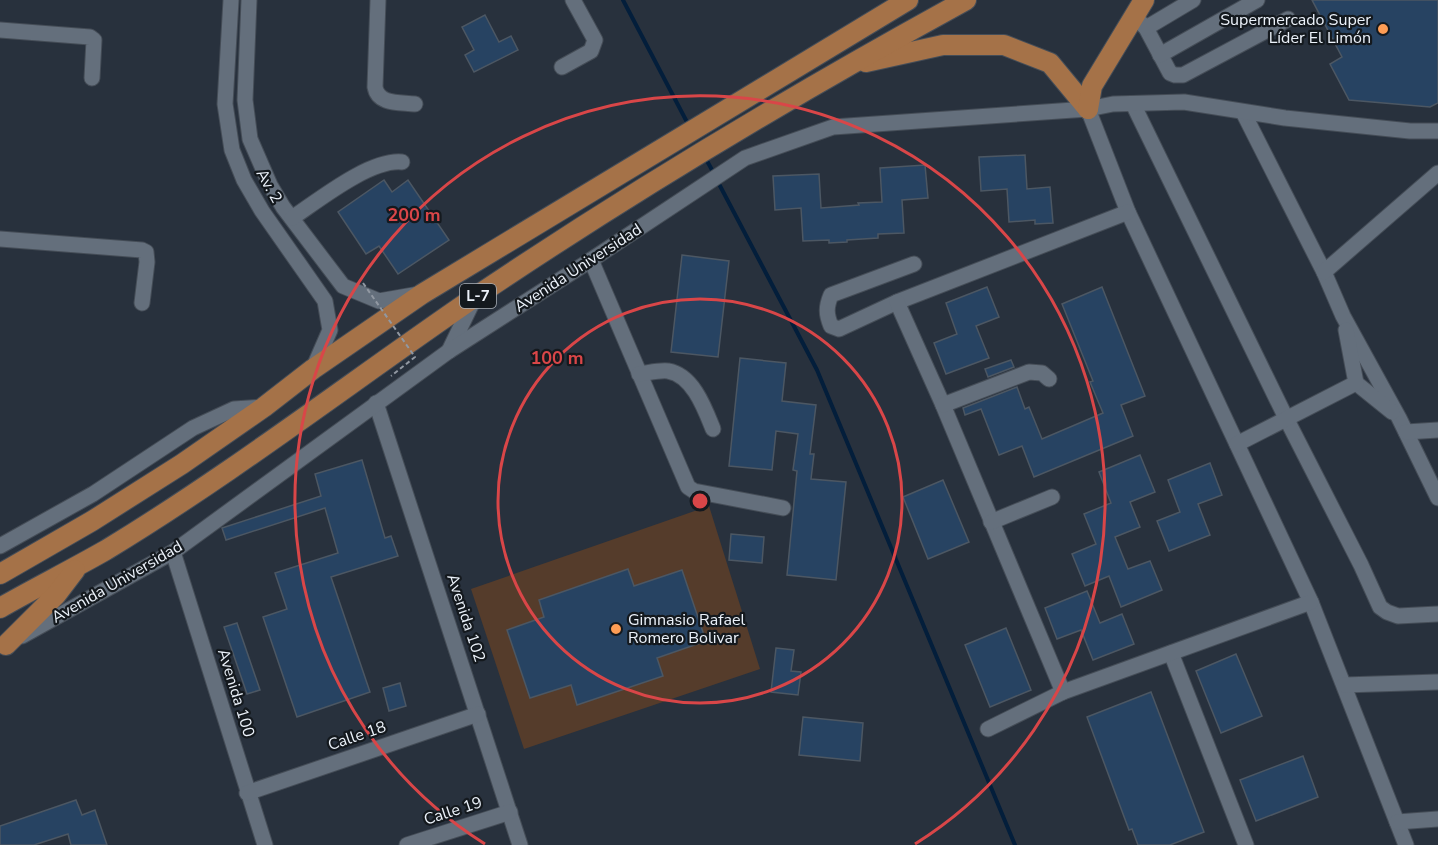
<svg xmlns="http://www.w3.org/2000/svg" width="1438" height="845" font-family="'Nunito Sans',sans-serif">
<style>
.pitch{fill:#553c2b}
.lines{fill:none;stroke-linecap:round;stroke-linejoin:round}
.stream{stroke:#031e3b;stroke-width:4}
.building{fill:#274362;stroke:#4c5763;stroke-width:1.5}
.minor-casing{stroke:#454d57;stroke-width:17}
.major-casing{stroke:#454d57;stroke-width:22}
.minor{stroke:#646f7c;stroke-width:15}
.major{stroke:#a57248;stroke-width:20}
.path-bridge{stroke:#9198a2;stroke-width:2;stroke-dasharray:4.5 3;stroke-linecap:butt}
.ring{fill:none;stroke:#d94648;stroke-width:3}
.poi-dot{fill:#fd9d55;stroke:#14191e;stroke-width:2}
.labels{text-anchor:middle;dominant-baseline:central;stroke-width:4.5;stroke-linejoin:round;paint-order:stroke}
.shield{fill:#14191e;stroke:#abb1b8;stroke-width:1.5}
.shield-label{font-size:15px;font-weight:bold;fill:#ecf2fa}
.poi-label{font-size:16px;fill:#ecf2fa;stroke:#14191e;text-anchor:end}
.street-label{font-size:16px;fill:#ecf2fa;stroke:#14191e}
.centre{fill:#d94648;stroke:#14191e;stroke-width:3}
.ring-label{font-size:18px;text-anchor:middle;font-weight:bold;fill:#d94648;stroke:#14191e;stroke-width:4.5;stroke-linejoin:round;paint-order:stroke}
</style>
<rect width="100%" height="100%" fill="#28313d"/>
<path class="pitch" d="M709,506L760,669L524,749L471,589Z"/>
<g class="lines">
<g class="stream">
<path d="M623,0L688,124"/>
<path d="M706,159L712,170"/>
<path d="M719,184L817,370L1015,845"/>
</g>
</g>
<g class="building">
<path d="M1312,0H1438V103L1430,107L1349,100L1330,64L1342,57Z"/>
<path d="M485,15L499,42L511,36L518,50L474,72L465,55L474,50L462,27Z"/>
<path d="M1025,155L1027,189L1050,187L1053,223L1035,224V220L1009,222L1007,189L981,191L979,157Z"/>
<path d="M925,165L928,198L902,200L904,233L878,234V238L847,240V242L829,243V240L803,241L801,208L775,210L773,176L819,174L821,208L859,205L858,203L882,202L880,168Z"/>
<path d="M384,180L392,192L408,180L449,240L398,274L379,246L366,254L338,212Z"/>
<path d="M682,255L729,261L718,357L671,352Z"/>
<path d="M987,287L999,317L976,326L989,358L946,374L934,343L957,334L946,303Z"/>
<path d="M1102,287L1145,396L1121,405L1133,436L1034,477L1022,446L999,455L981,409L965,415L963,408L1017,387L1025,409L1029,407L1042,439L1103,413L1090,382L1093,381L1062,304Z"/>
<path d="M740,358L786,363L782,401L816,405L810,454H814L811,479L846,482L836,580L787,575L797,471L793,470L798,434L776,431L772,470L729,466Z"/>
<path d="M1011,360L1014,367L988,377L985,369Z"/>
<path d="M1140,455L1155,492L1130,502L1140,527L1115,537L1128,569L1150,561L1162,590L1121,607L1109,576L1085,586L1072,554L1096,544L1084,514L1111,503L1099,472Z"/>
<path d="M362,460L385,538L391,536L398,556L331,577L370,692L297,717L263,617L287,609L275,573L338,553L325,508L226,540L222,528L321,496L315,474Z"/>
<path d="M1210,463L1222,495L1198,504L1210,535L1169,551L1157,521L1180,512L1168,480Z"/>
<path d="M943,480L969,542L928,559L903,497Z"/>
<path d="M731,534L764,537L762,563L729,560Z"/>
<path d="M628,569L634,586L682,570L706,641L657,658L663,676L577,705L571,685L530,698L507,630L544,617L539,600Z"/>
<path d="M1087,591L1100,623L1122,614L1134,644L1093,660L1081,630L1057,639L1045,608Z"/>
<path d="M237,623L260,690L247,694L224,627Z"/>
<path d="M1006,628L1031,690L990,707L965,645Z"/>
<path d="M776,648L794,650L791,671L801,672L798,695L771,692Z"/>
<path d="M1236,654L1262,716L1221,733L1196,671Z"/>
<path d="M400,683L406,706L389,711L383,688Z"/>
<path d="M1151,692L1204,832L1170,845H1138L1132,829L1129,830L1087,717Z"/>
<path d="M803,717L863,723L860,761L799,755Z"/>
<path d="M1303,756L1318,797L1256,821L1240,780Z"/>
<path d="M76,800L82,815L95,810L107,845H71L68,834L34,845H0V826Z"/>
</g>
<g class="lines">
<g class="minor-casing">
<g id="minor">
<path d="M231,0L225,104L232,150L244,180L262,211L325,301L330,330L313,369"/>
<path d="M249,0L245,100L250,139L270,185L283,207L343,286L379,301L419,294"/>
<path d="M378,0L375,87C378,105 400,102 415,104"/>
<path d="M1134,16L1146,28L1170,73L1175,75H1183L1288,19"/>
<path d="M1146,28L1193,0"/>
<path d="M0,30L90,37L94,40L92,78"/>
<path d="M1160,55L1257,0"/>
<path d="M562,67L591,51L595,40L573,0"/>
<path d="M1133,104L1286,418L1361,565L1380,607L1387,612L1398,616L1438,614"/>
<path d="M1088,109L1128,212L1311,602L1406,845"/>
<path d="M1243,112L1324,272L1343,316L1399,418L1438,498"/>
<path d="M292,218C319,200 370,159 402,162"/>
<path d="M0,239L142,250L146,252L147,262L142,303"/>
<path d="M591,260L688,487L694,491L783,508"/>
<path d="M914,264L831,295C826,307 826,314 831,326L839,329L897,302L1128,212"/>
<path d="M1324,272L1438,173"/>
<path d="M897,302L943,405L1063,692"/>
<path d="M449,351L475,297"/>
<path d="M639,374C648,373 659,370 668,371C693,375 705,409 713,429"/>
<path d="M1356,383L1392,412"/>
<path d="M376,403L520,845"/>
<path d="M943,405L1029,372L1042,373L1049,379"/>
<path d="M1406,432L1438,430"/>
<path d="M1237,444L1356,383L1346,330"/>
<path d="M991,522L1052,497"/>
<path d="M0,546L93,494L193,428L234,409L264,407"/>
<path d="M173,552L265,845"/>
<path d="M22,636L173,552L449,351L591,260L745,158L833,127L1088,109L1113,104L1184,102L1285,118L1410,131H1438"/>
<path d="M1171,653L1246,845"/>
<path d="M1344,685L1438,682"/>
<path d="M988,729L1063,692L1311,602"/>
<path d="M247,793L478,714"/>
<path d="M1397,822L1438,819"/>
<path d="M407,845L510,812"/>
</g>
</g>
<g class="major-casing">
<g id="major">
<path d="M866,62L943,45H1004L1050,63L1088,109"/>
<path d="M1088,109L1092,86L1144,0"/>
<path d="M0,574L92,521L182,464L264,407L313,369L422,294L908,0"/>
<path d="M0,608C35,588 71,570 106,550C233,473 352,381 475,297C634,190 798,92 966,0"/>
<path d="M6,645L56,595L75,570"/>
</g>
</g>
<use href="#minor" class="minor"/>
<use href="#major" class="major"/>
<path class="path-bridge" d="M363,283L415,357L391,376"/>
</g>
<g class="ring">
<circle cx="700" cy="501" r="202"/>
<path d="M485 844A405 405 0 1 1 915 844"/>
</g>
<g class="poi-dot">
<circle cx="1383" cy="29" r="6"/>
<circle cx="616" cy="629" r="6"/>
</g>
<g class="labels">
<rect class="shield" x="460" y="284" width="36" height="24" rx="4.5"/>
<g class="shield-label">
<text x="478" y="296">L-7</text>
</g>
<g class="poi-label">
<text x="1371" y="20">Supermercado Super<tspan x="1371" dy="18">Líder El Limón</tspan></text>
<text x="628" y="620" text-anchor="start">Gimnasio Rafael<tspan x="628" dy="18">Romero Bolivar</tspan></text>
</g>
<g class="street-label">
<text transform="translate(269 186) rotate(61)">Av. 2</text>
<text transform="translate(578 268) rotate(-33)">Avenida Universidad</text>
<text transform="translate(117 582) rotate(-30)">Avenida Universidad</text>
<text transform="translate(466 618) rotate(72)">Avenida 102</text>
<text transform="translate(236 693) rotate(73)">Avenida 100</text>
<text transform="translate(357 736) rotate(-19)">Calle 18</text>
<text transform="translate(453 811) rotate(-18)">Calle 19</text>
</g>
</g>
<circle cx="700" cy="501" r="9" class="centre"/>
<g class="ring-label">
<text x="414" y="221">200 m</text>
<text x="557" y="364">100 m</text>
</g>
</svg>
